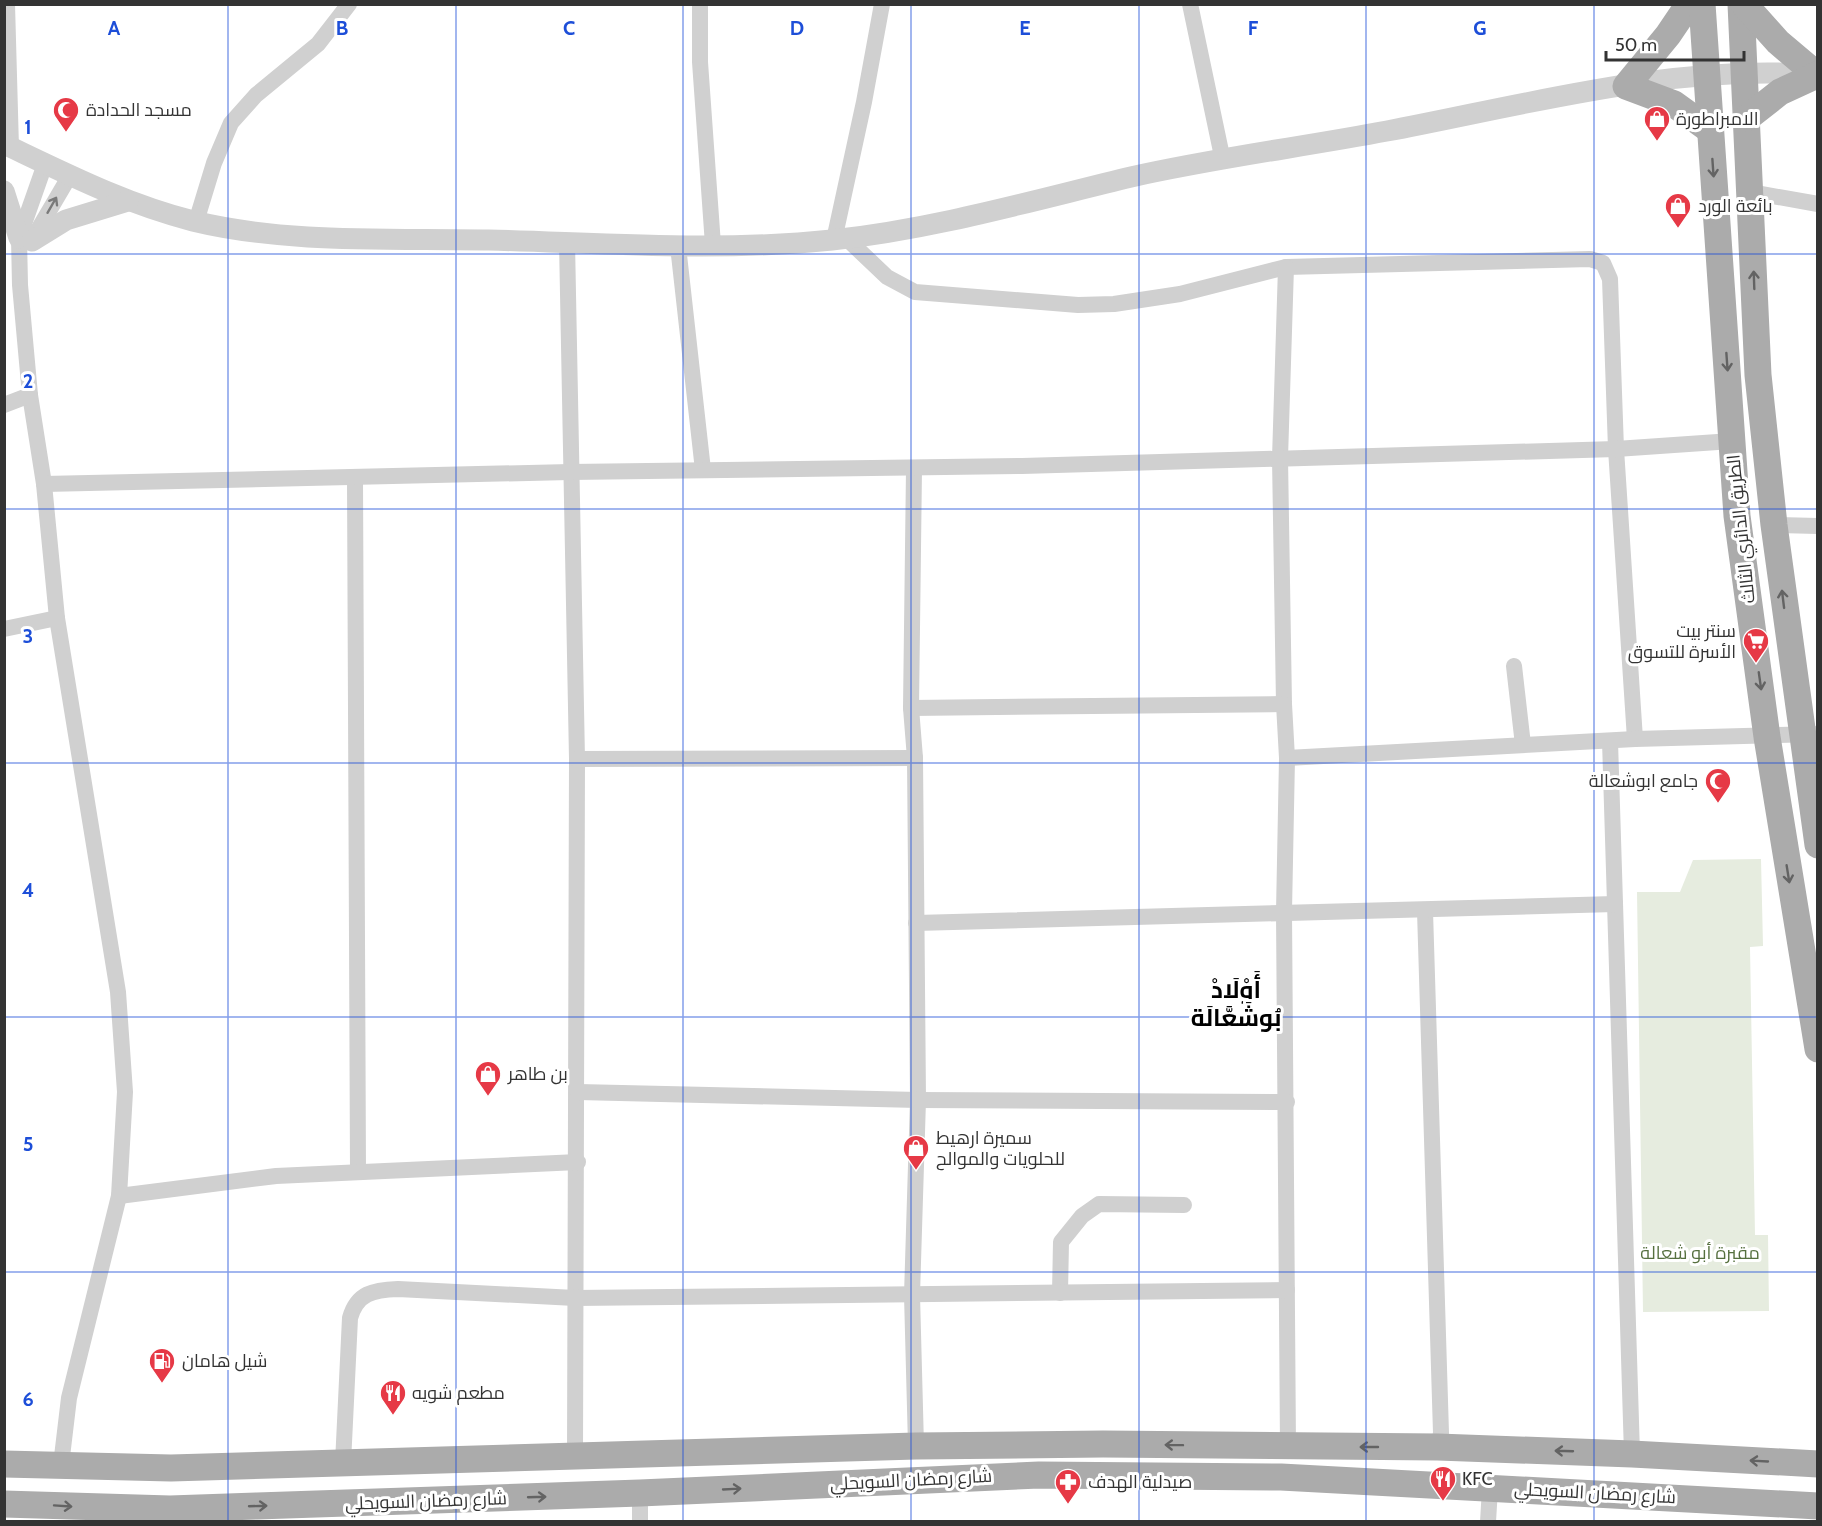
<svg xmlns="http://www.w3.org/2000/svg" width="1822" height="1526" font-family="Cabin,Cairo,sans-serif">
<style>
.green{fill:#e6ecdf}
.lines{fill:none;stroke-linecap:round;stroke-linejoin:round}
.minor{stroke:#d0d0d0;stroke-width:16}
.tertiary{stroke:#d0d0d0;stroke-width:21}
.primary{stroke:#ababab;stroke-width:27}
.oneway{stroke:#636363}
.oneway2{stroke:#7a7a7a}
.grid{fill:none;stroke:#1d4ed8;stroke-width:1.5;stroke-opacity:0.55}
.labels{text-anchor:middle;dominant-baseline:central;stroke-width:6;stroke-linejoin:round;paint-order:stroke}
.poi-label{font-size:18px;fill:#333;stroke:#fff;text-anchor:start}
.street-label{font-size:18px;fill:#333;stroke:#fff}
.park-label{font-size:18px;fill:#56703f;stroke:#fff}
.district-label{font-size:24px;font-weight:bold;fill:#000;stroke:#fff}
.grid-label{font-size:20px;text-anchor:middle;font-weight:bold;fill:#1d4ed8;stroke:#fff;stroke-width:6;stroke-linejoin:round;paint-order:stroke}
</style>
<rect width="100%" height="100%" fill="#fff"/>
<path class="green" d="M1761,859L1763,946L1750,947L1755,1235H1768L1769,1311L1643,1312L1637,892H1680L1693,860Z"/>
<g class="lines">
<g class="minor">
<path d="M7,4L11,148"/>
<path d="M700,4V62L713,245"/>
<path d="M1190,4L1223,161"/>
<path d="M45,164L19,238L20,285L30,395L44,484L57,618L118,992L125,1092L119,1196L69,1398L61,1465"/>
<path d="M1750,192L1818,204"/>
<path d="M196,222L214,163L231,123L256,95L318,44L349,4"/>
<path d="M846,238L887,277L915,292L1078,305L1114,304L1180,294L1286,267L1590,259L1603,263L1610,279L1616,449L1635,739"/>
<path d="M32,240L69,177"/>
<path d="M834,240L864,102L882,4"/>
<path d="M567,242L577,759L575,1456"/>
<path d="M678,246L703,470"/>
<path d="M1286,267L1280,458L1284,704L1287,758L1284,912L1288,1447"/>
<path d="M4,405L30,395"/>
<path d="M914,469L911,708L915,758L918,1100L912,1295L916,1446"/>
<path d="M355,479L358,1171"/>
<path d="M44,484L570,472L1022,466L1616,449L1732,441"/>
<path d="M1774,525L1818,526"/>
<path d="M4,629L57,618"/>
<path d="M1514,666L1523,745"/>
<path d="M911,708L1284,704"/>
<path d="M1610,741L1632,1454"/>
<path d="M1287,758L1635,739L1818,734"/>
<path d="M577,759L915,758"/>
<path d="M1425,911L1441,1433L1438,1447"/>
<path d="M916,923L1615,904"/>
<path d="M578,1092L918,1100L1287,1102"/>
<path d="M119,1196L276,1176L578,1162"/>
<path d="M1060,1293L1061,1242L1082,1216L1099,1204L1184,1205"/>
<path d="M343,1463L350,1318C357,1293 373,1290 398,1289L575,1298L1287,1290"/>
<path d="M640,1522V1493"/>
<path d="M1488,1522L1490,1488"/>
</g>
<g class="tertiary">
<path d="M4,144C67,174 126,204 193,221C288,244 392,238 489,240C603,243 718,252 832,240C934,229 1031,201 1131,177C1215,158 1302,147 1387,131C1525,105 1677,63 1818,75"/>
<path d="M4,191L19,238"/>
<path d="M32,241L66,220L128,201"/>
</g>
<g class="primary">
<path d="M1689,4L1668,35L1626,86L1674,104L1710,130"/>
<path d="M1702,4L1737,516L1767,737L1818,1049"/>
<path d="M1741,4L1758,375L1774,525L1818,845"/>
<path d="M1744,4L1778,42L1817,75"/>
<path d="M1747,118L1780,92L1817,75"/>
<path d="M4,1464L171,1468L916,1446L1103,1444L1438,1447L1632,1454L1818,1464"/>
<path d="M4,1504L170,1509L257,1506L640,1493L1039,1475L1281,1477L1818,1506"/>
</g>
</g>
<defs><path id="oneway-shaft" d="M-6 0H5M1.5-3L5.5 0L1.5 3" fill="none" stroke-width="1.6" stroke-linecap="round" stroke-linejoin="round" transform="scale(1.5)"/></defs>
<g class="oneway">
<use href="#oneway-shaft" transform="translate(1713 168) rotate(86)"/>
<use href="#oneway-shaft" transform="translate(1754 280) rotate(-92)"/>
<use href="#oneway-shaft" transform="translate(1727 362) rotate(86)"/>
<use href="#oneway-shaft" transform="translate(1783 599) rotate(-97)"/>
<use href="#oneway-shaft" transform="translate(1760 681) rotate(82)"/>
<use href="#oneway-shaft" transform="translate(1788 874) rotate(81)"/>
<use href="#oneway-shaft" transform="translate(1174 1445) rotate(-179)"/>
<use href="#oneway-shaft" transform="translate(1369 1447) rotate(-180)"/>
<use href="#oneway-shaft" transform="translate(1564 1451) rotate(-178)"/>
<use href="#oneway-shaft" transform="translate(1759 1461) rotate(-177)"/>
<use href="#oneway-shaft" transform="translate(732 1489) rotate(-3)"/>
<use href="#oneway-shaft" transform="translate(537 1497) rotate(-2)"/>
<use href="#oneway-shaft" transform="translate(63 1506) rotate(4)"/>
<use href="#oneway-shaft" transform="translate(258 1506) rotate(-2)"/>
</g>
<use class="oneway2" href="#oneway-shaft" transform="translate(52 205) rotate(-60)"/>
<path class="grid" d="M228,4V1522M456,4V1522M683,4V1522M911,4V1522M1139,4V1522M1366,4V1522M1594,4V1522M4,254H1818M4,509H1818M4,763H1818M4,1017H1818M4,1272H1818"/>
<defs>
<g id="mosque-pin" transform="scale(1.35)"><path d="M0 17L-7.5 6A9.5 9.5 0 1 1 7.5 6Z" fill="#e63946" stroke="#fff"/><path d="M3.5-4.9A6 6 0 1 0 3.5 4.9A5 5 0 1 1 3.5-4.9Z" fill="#fff"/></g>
<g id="shop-pin" transform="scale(1.35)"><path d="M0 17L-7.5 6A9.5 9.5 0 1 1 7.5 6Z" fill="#e63946" stroke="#fff"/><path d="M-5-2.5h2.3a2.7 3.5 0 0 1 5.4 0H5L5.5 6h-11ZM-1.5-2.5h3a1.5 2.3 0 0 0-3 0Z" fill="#fff"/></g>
<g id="supermarket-pin" transform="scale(1.35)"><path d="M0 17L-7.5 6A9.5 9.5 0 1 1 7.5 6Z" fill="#e63946" stroke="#fff"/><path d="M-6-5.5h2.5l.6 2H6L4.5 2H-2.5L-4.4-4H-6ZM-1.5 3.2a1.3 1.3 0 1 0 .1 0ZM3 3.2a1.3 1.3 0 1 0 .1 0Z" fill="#fff"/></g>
<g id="fuel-pin" transform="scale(1.35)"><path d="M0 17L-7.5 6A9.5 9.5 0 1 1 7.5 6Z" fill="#e63946" stroke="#fff"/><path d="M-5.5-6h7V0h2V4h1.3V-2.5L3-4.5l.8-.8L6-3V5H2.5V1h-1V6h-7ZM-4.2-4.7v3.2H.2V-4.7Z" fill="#fff"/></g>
<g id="restaurant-pin" transform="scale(1.35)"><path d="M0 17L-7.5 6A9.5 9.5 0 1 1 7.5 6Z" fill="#e63946" stroke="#fff"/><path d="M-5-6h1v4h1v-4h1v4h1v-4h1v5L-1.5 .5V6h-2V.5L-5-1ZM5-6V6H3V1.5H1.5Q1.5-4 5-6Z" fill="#fff"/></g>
<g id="pharmacy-pin" transform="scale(1.35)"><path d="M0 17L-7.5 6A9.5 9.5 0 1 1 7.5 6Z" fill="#e63946" stroke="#fff"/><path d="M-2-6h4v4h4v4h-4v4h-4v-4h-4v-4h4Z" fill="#fff"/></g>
</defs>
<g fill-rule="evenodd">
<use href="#mosque-pin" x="66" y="110"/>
<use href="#shop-pin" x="1657" y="119"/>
<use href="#shop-pin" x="1678" y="206"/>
<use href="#supermarket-pin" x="1756" y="641"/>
<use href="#mosque-pin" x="1718" y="781"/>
<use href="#shop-pin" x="488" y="1074"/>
<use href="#shop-pin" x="916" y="1148"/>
<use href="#fuel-pin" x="162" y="1361"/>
<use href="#restaurant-pin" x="393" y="1393"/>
<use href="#restaurant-pin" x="1443" y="1479"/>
<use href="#pharmacy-pin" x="1068" y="1482"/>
</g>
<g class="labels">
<g class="poi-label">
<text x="86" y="110">مسجد الحدادة</text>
<text x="1676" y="119">الامبراطورة</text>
<text x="1698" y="206">بائعة الورد</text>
<text x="1736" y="631" text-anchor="end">سنتر بيت<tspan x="1736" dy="21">الأسرة للتسوق</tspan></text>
<text x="1698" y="781" text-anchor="end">جامع ابوشعالة</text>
<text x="508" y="1074">بن طاهر</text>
<text x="936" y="1138">سميرة ارهيط<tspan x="936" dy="21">للحلويات والموالح</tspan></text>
<text x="182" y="1361">شيل هامان</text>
<text x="412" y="1393">مطعم شويه</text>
<text x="1462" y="1479">KFC</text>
<text x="1088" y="1482">صيدلية الهدف</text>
</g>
<g class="street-label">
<text transform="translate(1741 529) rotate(-96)">الطريق الدائري الثالث</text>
<text transform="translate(911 1480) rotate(-3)">شارع رمضان السويحلي</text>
<text transform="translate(1595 1493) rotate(3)">شارع رمضان السويحلي</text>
<text transform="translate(426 1501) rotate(-2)">شارع رمضان السويحلي</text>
</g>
<g class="park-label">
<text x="1700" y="1253">مقبرة أبو شعالة</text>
</g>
<g class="district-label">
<text x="1236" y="989">أَوْلَادْ<tspan x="1236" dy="28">بُوشَعَّالَة</tspan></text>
</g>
</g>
<g class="grid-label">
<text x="114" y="35">A</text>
<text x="342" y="35">B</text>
<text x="569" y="35">C</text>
<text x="797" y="35">D</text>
<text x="1025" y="35">E</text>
<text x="1253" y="35">F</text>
<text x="1480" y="35">G</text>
<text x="28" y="134">1</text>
<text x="28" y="388">2</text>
<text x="28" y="643">3</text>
<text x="28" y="897">4</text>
<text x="28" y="1151">5</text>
<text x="28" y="1406">6</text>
</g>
<rect width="1822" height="1526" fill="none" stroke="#333333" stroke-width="12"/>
<path d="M1606 51v9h138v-9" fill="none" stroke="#333333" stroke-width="3"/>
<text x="1615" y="51" font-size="18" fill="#333333" stroke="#ffffff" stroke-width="4.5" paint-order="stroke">50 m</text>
</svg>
